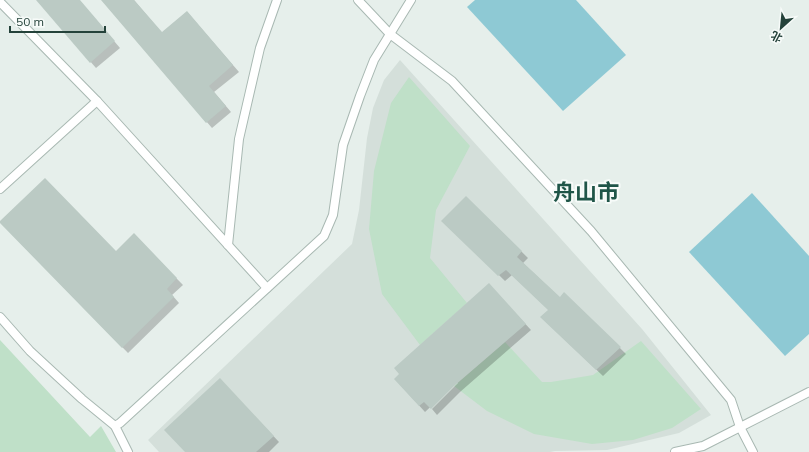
<svg xmlns="http://www.w3.org/2000/svg" width="809" height="452" font-family="Mulish,'Noto Sans SC',sans-serif">
<style>
.built{fill:#d4dfda}
.grass{fill:#bfe0c8}
.water{fill:#8ec9d4}
.shadow{fill:#0003}
.building{fill:#bbcac4}
.lines{fill:none;stroke-linecap:round;stroke-linejoin:round}
.service-casing{stroke:#a8b8b2;stroke-width:10}
.service{stroke:#fff;stroke-width:8}
.labels{text-anchor:middle;dominant-baseline:central;stroke-width:4;stroke-linejoin:round;paint-order:stroke}
.town-label{font-size:22px;font-weight:bold;fill:#1f5548;stroke:#f7fbf9}
</style>
<rect width="100%" height="100%" fill="#e6efeb"/>
<path class="built" d="M400,60L642,329L711,415L679,433L607,450L555,451L550,452H159L148,440L352,244L359,210L367,138L373,108L384,80Z"/>
<g class="grass">
<path d="M409,77L470,146L436,210L430,258L467,303L420,345L382,294L369,229L374,171L391,103Z"/>
<path d="M0,340L90,437L101,426L116,452H0Z"/>
<path d="M641,341L701,409L672,428L633,440L592,444L534,434L487,411L454,386L505,342L542,382H551L593,375Z"/>
</g>
<g class="water">
<path d="M475,0H576L626,55L563,111L467,7Z"/>
<path d="M752,193L809,256V334L785,356L689,252Z"/>
</g>
<g class="shadow">
<path d="M37,0H79L120,48L96,68Z"/>
<path d="M102,0H134L162,33L187,12L239,72L214,92L231,112L212,128Z"/>
<path d="M466,197L528,258L523,263L560,298L564,293L626,354L603,376L541,317L549,310L512,275L505,281L443,220Z"/>
<path d="M0,222L116,252L134,235L183,285L172,295L179,303L128,353Z"/>
<path d="M494,290L531,330L460,392L437,415L432,409L458,383L457,382L425,412L395,379Z"/>
<path d="M225,385L279,442L269,452H187Z"/>
</g>
<g class="building">
<path d="M36,0H80L115,41L90,63Z"/>
<path d="M101,0H134L162,32L187,11L233,65L209,86L226,106L206,123Z"/>
<path d="M45,178L116,251L134,233L177,278L167,289L174,297L122,348L0,223V221Z"/>
<path d="M466,196L522,251L517,257L560,297L564,292L621,347L596,370L540,317L548,310L506,270L498,276L441,221Z"/>
<path d="M489,283L526,324L454,386L431,409L424,402L419,406L394,379L399,374L394,368Z"/>
<path d="M220,378L274,436L256,452H185L164,430Z"/>
</g>
<g class="lines">
<g class="service-casing">
<g id="service">
<path d="M358,0L390,34L452,81L591,231L731,400L740,427L753,452"/>
<path d="M0,2L97,101L267,288"/>
<path d="M0,189L97,101"/>
<path d="M228,245L239,139L260,48L277,0"/>
<path d="M0,317L30,351L82,399L115,426L128,452"/>
<path d="M115,426L120,423L324,236L333,215L343,145L360,96L374,60L411,0"/>
<path d="M675,452L703,446L809,392"/>
</g>
</g>
<use href="#service" class="service"/>
</g>
<g class="labels">
<g class="town-label">
<text x="586" y="192">舟山市</text>
</g>
</g>
<g transform="translate(781 28) rotate(207)" stroke="#f7fbf9" stroke-width="3" paint-order="stroke">
<path d="M0-3L7 15L0 10L-7 15Z" fill="#24423a"/>
<text y="-6" font-size="11" font-weight="bold" text-anchor="middle" fill="#24423a">北</text>
</g>
<path d="M10 26v6h95v-6" fill="none" stroke="#24423a" stroke-width="2"/>
<text x="16" y="26" font-size="12" fill="#24423a" stroke="#f7fbf9" stroke-width="3" paint-order="stroke">50 m</text>
</svg>
